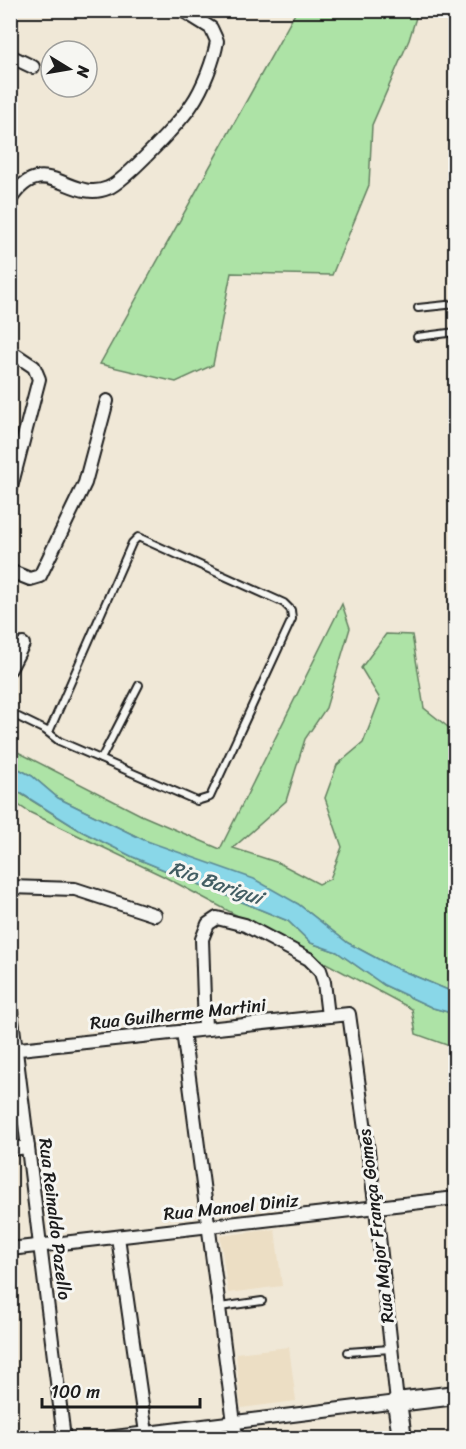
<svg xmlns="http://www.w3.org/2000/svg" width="466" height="1449" font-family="Sriracha,sans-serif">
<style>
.built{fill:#ecdec4}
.green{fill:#ade3a6;stroke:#648061;stroke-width:1.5}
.water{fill:#89d7e8;stroke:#5d8c96;stroke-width:1.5}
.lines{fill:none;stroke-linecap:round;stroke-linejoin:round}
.service-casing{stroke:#1c1c1c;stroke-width:10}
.minor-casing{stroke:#1c1c1c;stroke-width:16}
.secondary-casing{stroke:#1c1c1c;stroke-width:22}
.service{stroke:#f6f6f2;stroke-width:6}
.minor{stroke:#f6f6f2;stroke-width:12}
.secondary{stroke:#f6f6f2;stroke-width:18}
.labels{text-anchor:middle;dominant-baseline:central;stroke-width:6;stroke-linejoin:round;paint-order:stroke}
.street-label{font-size:18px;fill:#1c1c1c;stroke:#f6f6f2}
.water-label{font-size:20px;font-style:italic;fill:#425d63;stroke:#f6f6f2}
</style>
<rect width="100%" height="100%" fill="#f0e8d7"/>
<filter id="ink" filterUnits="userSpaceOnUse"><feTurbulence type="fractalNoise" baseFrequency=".0167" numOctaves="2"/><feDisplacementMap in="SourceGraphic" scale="12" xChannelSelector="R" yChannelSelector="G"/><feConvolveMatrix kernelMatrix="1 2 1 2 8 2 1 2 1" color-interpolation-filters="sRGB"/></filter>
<g filter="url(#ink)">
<g class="built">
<path d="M275,1229L282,1286L228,1293L220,1236Z"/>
<path d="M289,1347L296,1401L241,1408L236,1353Z"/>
</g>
<g class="green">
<path d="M297,10L418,11L409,40L372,125L369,185L332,275L231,273L213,365L176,382L100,364Z"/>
<path d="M342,604L350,628L326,708L305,739L286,801L233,848L279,863L319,884L330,879L342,847L325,798L337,765L363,743L380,699L361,668L386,634L412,635L424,708L448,727L455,724V993L391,966L348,943L298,904L144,840L58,798L32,776L11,765L10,748L141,815L220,849Z"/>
<path d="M10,787L81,831L133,857L288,921L311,943L337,952L384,985L433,1008L455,1014V1048L416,1034L412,1009L163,876L29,812L11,800Z"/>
</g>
<path class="water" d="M11,765L32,776L58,798L144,840L254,879L298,904L348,943L391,966L455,993V1014L433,1008L384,985L337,952L311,943L288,921L133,857L81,831L11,787Z"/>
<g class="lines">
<g class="service-casing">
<g id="service">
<path d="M418,308L456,304"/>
<path d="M417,337L456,332"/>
<path d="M10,713L45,730L59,741L197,801L210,797L292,619L291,610L284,603L138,537L132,543L49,732"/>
<path d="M101,759L139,685"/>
<path d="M220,1307L262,1301"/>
<path d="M348,1352L390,1349"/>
</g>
</g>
<g class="minor-casing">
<g id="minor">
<path d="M10,56L33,67"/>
<path d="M10,200C44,148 70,204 108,188C124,182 182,120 192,104C203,88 214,60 217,41L211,28L182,10"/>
<path d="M10,351L34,367L39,379L10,491"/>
<path d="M10,571L30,579L40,576L85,483L107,401"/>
<path d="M10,669L23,644"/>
<path d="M10,887L75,889L155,915"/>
<path d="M10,1003L64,1438"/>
<path d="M205,1029L202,939L208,924L217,918L245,925L309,959L320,970L324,982L328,1016"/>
<path d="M183,1031L236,1438"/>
<path d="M10,1050L349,1014L376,1209L397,1402L107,1438"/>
<path d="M10,1149L28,1147"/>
<path d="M118,1237L146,1433"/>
<path d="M10,1249L456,1198"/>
</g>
</g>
<g class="secondary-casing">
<path id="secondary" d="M402,1438L397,1402L456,1395"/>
</g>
<use href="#service" class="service"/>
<use href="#minor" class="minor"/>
<use href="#secondary" class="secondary"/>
</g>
</g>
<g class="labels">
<g class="street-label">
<text transform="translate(178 1014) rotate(-6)">Rua Guilherme Martini</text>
<text transform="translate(231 1207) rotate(-6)">Rua Manoel Diniz</text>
<text transform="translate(55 1219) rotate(83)">Rua Reinaldo Pazello</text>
<text transform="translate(376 1226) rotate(-97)">Rua Major França Gomes</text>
</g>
<g class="water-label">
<text transform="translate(216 883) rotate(19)">Rio Barigui</text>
</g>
</g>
<rect width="466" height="1449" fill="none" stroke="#f6f6f2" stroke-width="36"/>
<rect x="18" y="18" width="430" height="1413" fill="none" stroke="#1c1c1c" stroke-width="2" filter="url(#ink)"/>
<g transform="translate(69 69) rotate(101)"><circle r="28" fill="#f6f6f2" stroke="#9f9f9c" stroke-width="1.5"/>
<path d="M0-4.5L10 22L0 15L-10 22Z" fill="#1c1c1c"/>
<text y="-9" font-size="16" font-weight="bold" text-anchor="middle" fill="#1c1c1c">N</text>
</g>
<path d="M42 1398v9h158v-9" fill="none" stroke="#1c1c1c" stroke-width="3"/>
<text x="51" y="1398" font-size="18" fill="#1c1c1c" stroke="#f6f6f2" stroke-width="4.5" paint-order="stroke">100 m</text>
</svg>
